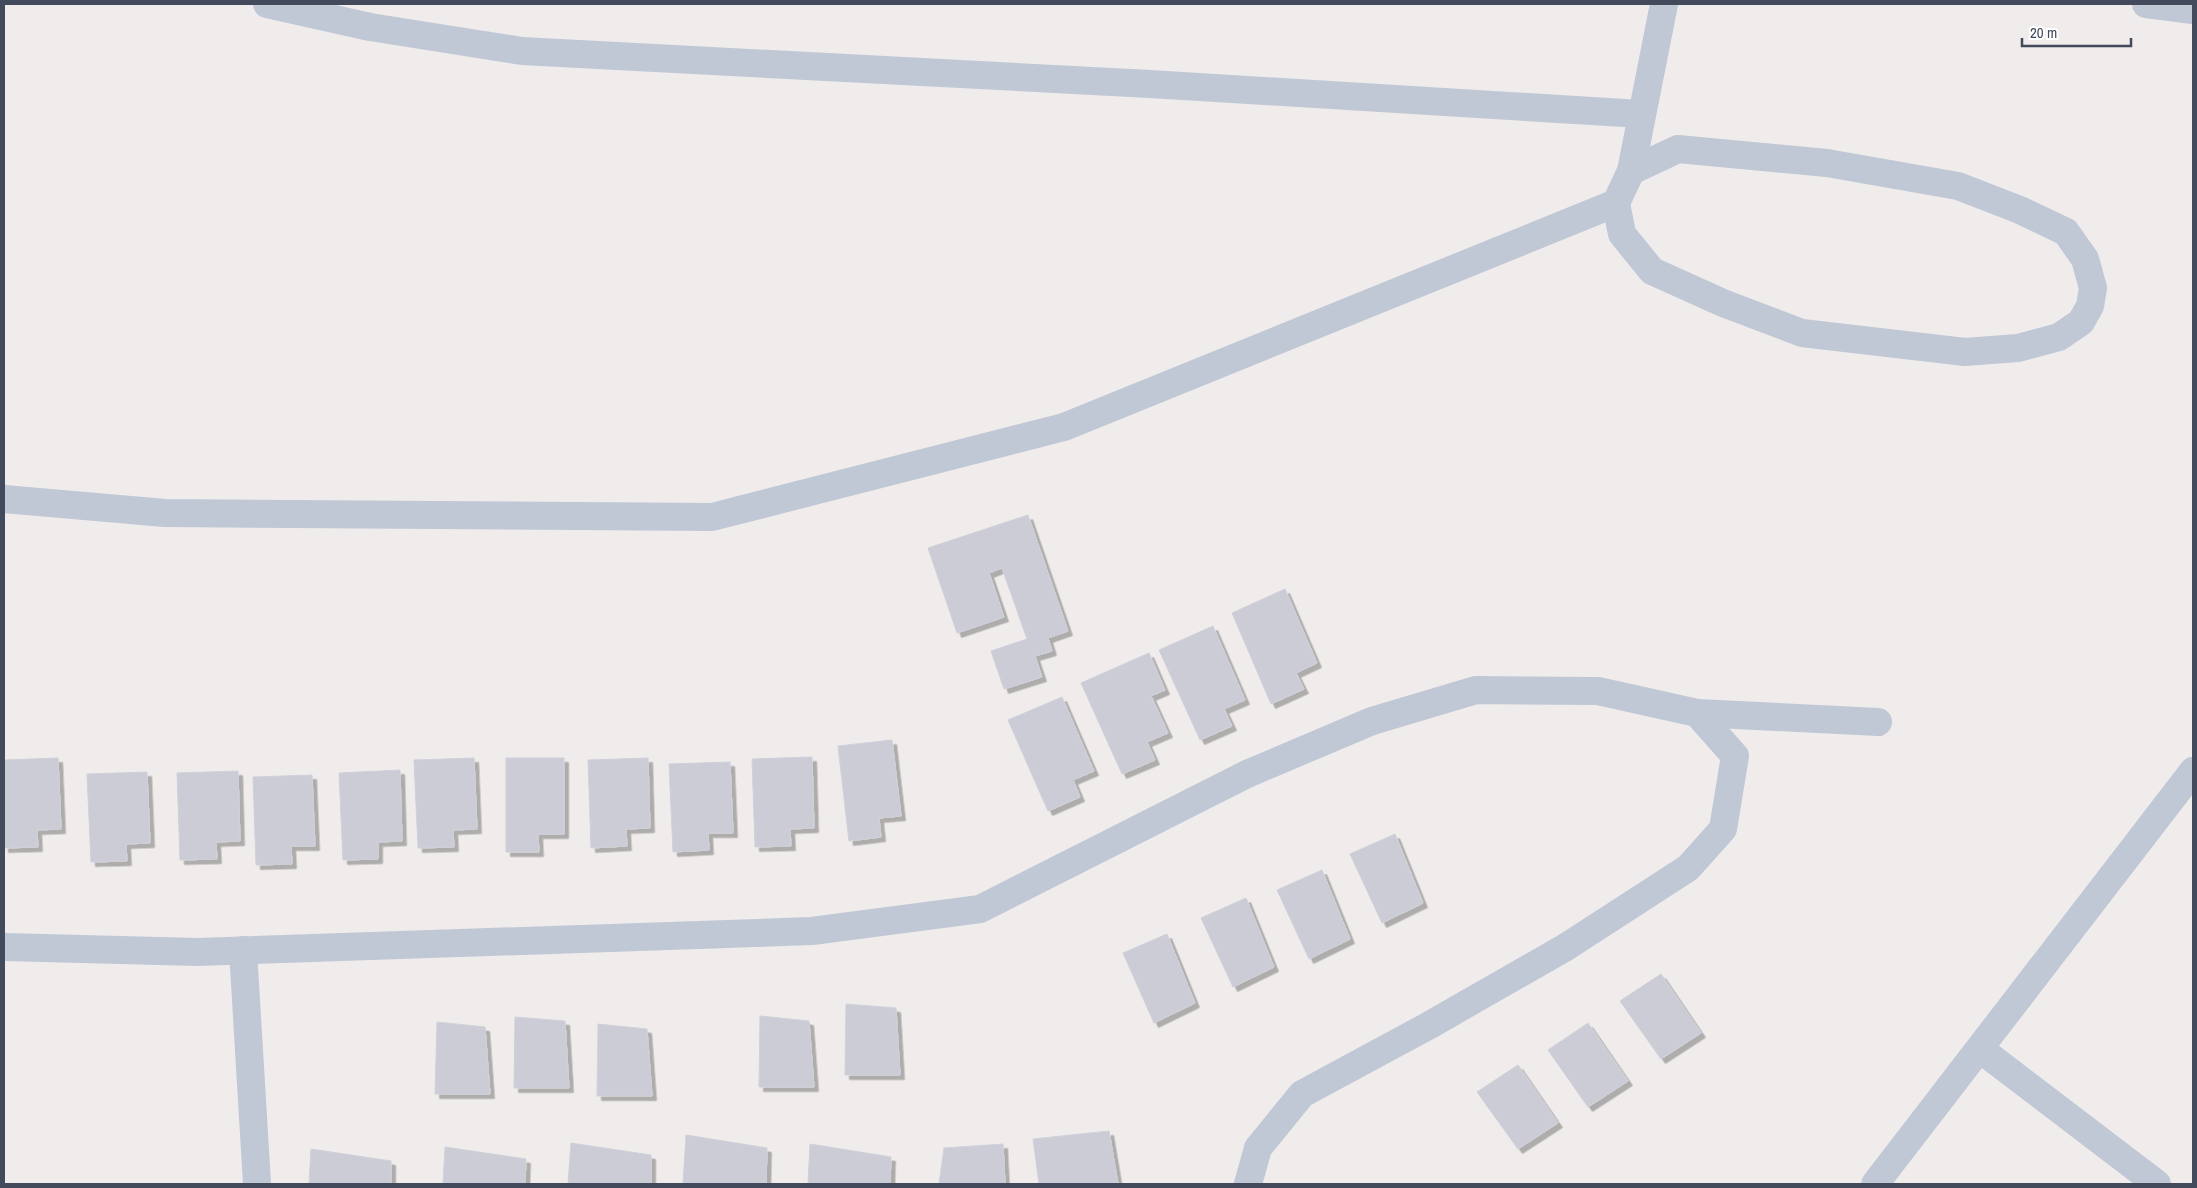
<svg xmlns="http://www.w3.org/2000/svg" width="2197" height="1188" font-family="'Archivo Narrow',sans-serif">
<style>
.building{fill:#cbccd5;stroke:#cfd0d9;filter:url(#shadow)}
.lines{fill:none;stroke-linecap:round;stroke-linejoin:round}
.minor{stroke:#c0c7d5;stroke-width:28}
</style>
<defs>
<filter id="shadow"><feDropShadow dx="4.5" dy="4.5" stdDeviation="0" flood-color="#0004"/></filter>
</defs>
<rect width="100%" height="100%" fill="#efeceb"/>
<g class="building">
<path d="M1028,515L1068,631L1048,638L1052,651L1035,656L1042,677L1004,689L991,651L1027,639L1002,568L989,573L1004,617L957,633L928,548Z"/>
<path d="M1285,589L1317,663L1296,673L1304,689L1271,704L1232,613Z"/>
<path d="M1213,626L1245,700L1224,709L1232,726L1200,740L1159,650Z"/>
<path d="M1149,653L1165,690L1151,696L1168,733L1147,742L1155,760L1122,774L1081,683Z"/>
<path d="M1062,697L1094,771L1073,780L1080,797L1048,811L1008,720Z"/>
<path d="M892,740L901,816L879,818L881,837L849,841L838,746Z"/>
<path d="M812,757L814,828L790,829L791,846L755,847L752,759Z"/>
<path d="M58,758L61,829L37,830L38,847L4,848V760Z"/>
<path d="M474,758L477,829L453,830L454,847L418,848L414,760Z"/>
<path d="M506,758H564V834H538L539,852H506Z"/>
<path d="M648,758L650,828L626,829L627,846L591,848L588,760Z"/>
<path d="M730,762L733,833H708L709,850L673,852L669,764Z"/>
<path d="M400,770L402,841L378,842V859L343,860L339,773Z"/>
<path d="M238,771L240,841L216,842L217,859L180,860L177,773Z"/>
<path d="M147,772L150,843L126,844L127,861L91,862L87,774Z"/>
<path d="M312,775L315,846H291L292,864L256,865L253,777Z"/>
<path d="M1395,834L1423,903L1382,923L1350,854Z"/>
<path d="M1322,870L1350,939L1309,959L1277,890Z"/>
<path d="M1246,898L1274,967L1233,987L1201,918Z"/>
<path d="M1167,934L1195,1003L1154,1023L1123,953Z"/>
<path d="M1661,974L1701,1033L1661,1059L1620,1001Z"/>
<path d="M846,1004L896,1008L900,1075H845Z"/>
<path d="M760,1016L809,1021L814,1087H759Z"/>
<path d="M515,1017L565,1021L569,1088H514Z"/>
<path d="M437,1022L485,1027L490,1094H435Z"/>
<path d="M1588,1023L1628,1081L1588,1107L1548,1050Z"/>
<path d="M598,1024L647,1029L652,1096H597Z"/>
<path d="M1518,1065L1558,1123L1518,1149L1477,1092Z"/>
<path d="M1109,1131L1118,1184H1039L1033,1139Z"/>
<path d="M686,1135L767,1148L766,1184H683Z"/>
<path d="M571,1143L651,1155V1184H568Z"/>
<path d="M810,1144L891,1157L890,1184H808Z"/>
<path d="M1003,1144L1005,1184H939L944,1148Z"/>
<path d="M445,1147L526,1159L525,1184H443Z"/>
<path d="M311,1149L391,1161V1184H309Z"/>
</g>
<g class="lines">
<g class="minor">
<path d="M267,4L370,27L522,51L1150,84L1641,114"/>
<path d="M2146,4L2193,10"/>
<path d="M1616,203L1622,234L1652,271L1723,303L1802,333L1965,352L2018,348L2059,337L2081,322L2090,306L2093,288L2085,259L2066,232L2020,210L1958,186L1827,163L1678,149L1631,171"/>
<path d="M4,499L165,513L712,517L1064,427L1616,203L1631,171L1664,4"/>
<path d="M1697,713L1878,722"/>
<path d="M4,947L198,952L812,931L980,909L1247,774L1372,721L1476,690L1598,691L1697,713L1735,756L1723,829L1688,868L1566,947L1428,1026L1302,1094L1258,1148L1248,1184"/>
<path d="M243,950L257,1184"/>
<path d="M1980,1049L2157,1184"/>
<path d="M1875,1184L2193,771"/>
</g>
</g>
<rect width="2197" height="1188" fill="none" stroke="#424a5b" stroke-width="10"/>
<path d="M2022 38v8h109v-8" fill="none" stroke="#424a5b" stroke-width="2.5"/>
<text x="2030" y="38" font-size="15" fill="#424a5b" stroke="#ffffff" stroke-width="4" paint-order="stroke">20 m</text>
</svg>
